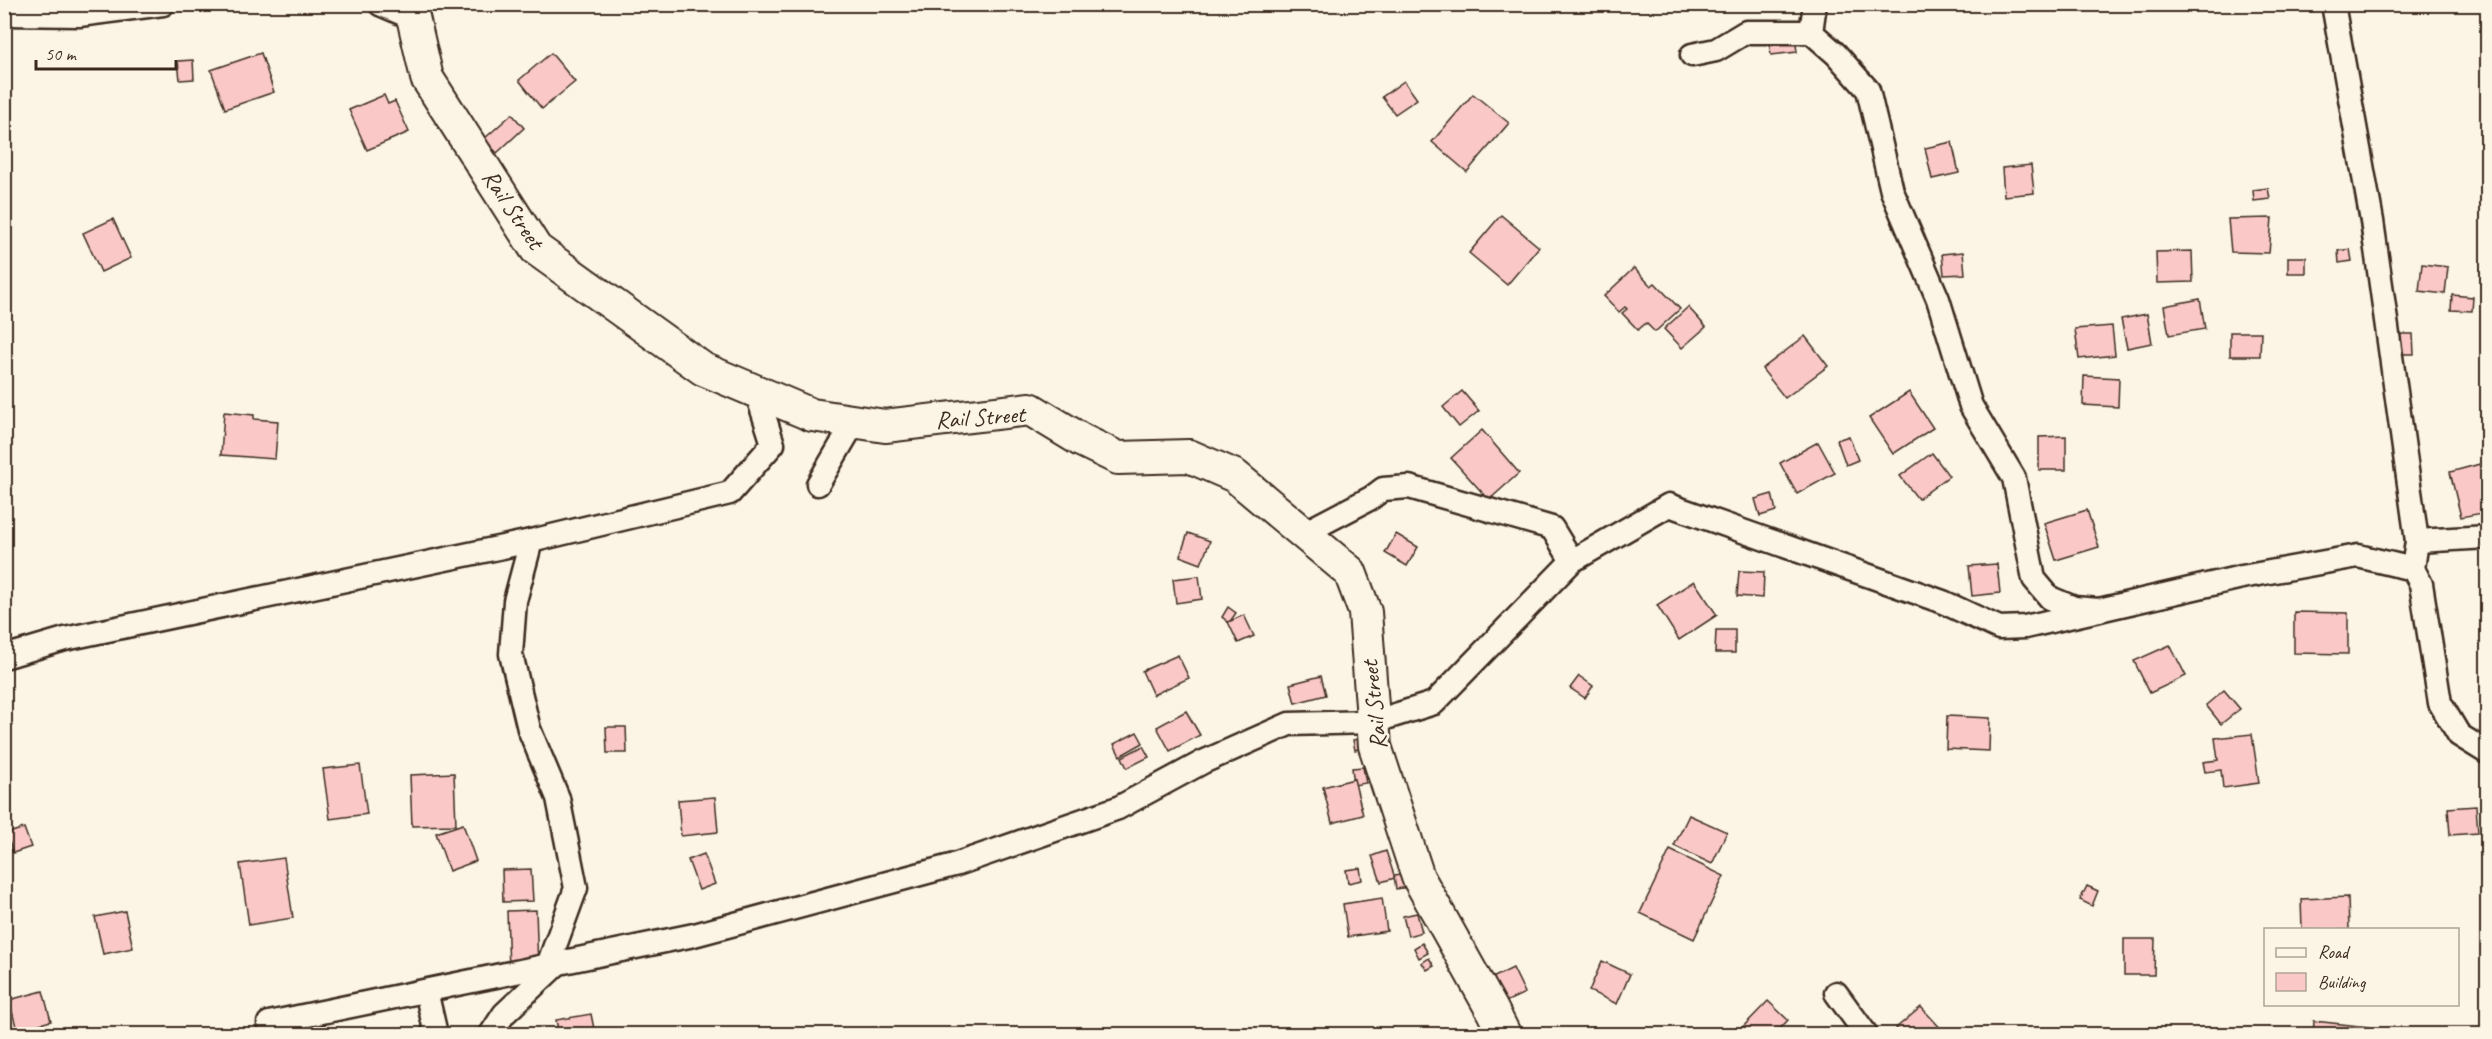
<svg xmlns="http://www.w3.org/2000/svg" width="2492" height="1039" font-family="Caveat,sans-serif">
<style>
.building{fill:#fac9c7;stroke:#3b2a1e;stroke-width:1.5}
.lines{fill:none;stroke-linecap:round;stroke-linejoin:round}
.street-casing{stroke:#3b2a1e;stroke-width:27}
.secondary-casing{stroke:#3b2a1e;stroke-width:36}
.street{stroke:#fcf5e5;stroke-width:22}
.secondary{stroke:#fcf5e5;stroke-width:32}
.labels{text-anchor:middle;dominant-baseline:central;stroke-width:5;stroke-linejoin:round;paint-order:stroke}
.street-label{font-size:24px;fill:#3b2a1e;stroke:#fcf5e5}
</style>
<rect width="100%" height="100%" fill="#fcf5e5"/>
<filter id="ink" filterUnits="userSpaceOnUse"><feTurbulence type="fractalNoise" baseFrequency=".0167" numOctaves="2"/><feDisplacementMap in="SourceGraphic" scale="12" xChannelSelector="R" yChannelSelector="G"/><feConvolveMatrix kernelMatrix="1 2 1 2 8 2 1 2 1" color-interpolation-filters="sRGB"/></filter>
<g filter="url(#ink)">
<g class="building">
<path d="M1795,37L1797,52L1771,55L1769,41Z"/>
<path d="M261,53L274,92L225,109L211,70Z"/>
<path d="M551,53L575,82L542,109L519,80Z"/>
<path d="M193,60L194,79L180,80L178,61Z"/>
<path d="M1404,81L1417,99L1395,114L1382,97Z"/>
<path d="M1473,94L1509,123L1467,172L1432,142Z"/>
<path d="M384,95L388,104L395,101L409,132L367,150L349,110Z"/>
<path d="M512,114L524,128L497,153L484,139Z"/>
<path d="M1952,142L1959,173L1932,179L1925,148Z"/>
<path d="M2031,165L2034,193L2004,196L2002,168Z"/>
<path d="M2268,188L2270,199L2254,201L2253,190Z"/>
<path d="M1501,215L1539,247L1507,285L1469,253Z"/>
<path d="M2272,218L2269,253L2231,252L2228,219Z"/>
<path d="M113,219L131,258L101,272L83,233Z"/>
<path d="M2350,249L2352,261L2339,263L2338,251Z"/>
<path d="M2192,251L2193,282L2157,283L2156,252Z"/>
<path d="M1963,252L1965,274L1944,275L1942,254Z"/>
<rect x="2288" y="257" width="18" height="16"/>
<path d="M2422,264L2448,267L2445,294L2419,291Z"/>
<path d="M1634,268L1651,286L1655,283L1680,309L1655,332L1646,323L1638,330L1622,313L1627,309L1625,307L1619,312L1604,296Z"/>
<path d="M2452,295L2473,297L2472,311L2451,310Z"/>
<path d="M2200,299L2205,329L2169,335L2164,306Z"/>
<path d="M1688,307L1706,327L1682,348L1664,329Z"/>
<path d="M2147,314L2152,343L2127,348L2121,319Z"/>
<path d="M2112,326L2115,355L2079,359L2075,329Z"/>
<path d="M2230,332H2261L2260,356H2230Z"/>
<path d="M2400,334H2413L2414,354H2400Z"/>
<path d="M1805,336L1828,366L1785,398L1762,369Z"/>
<path d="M2084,376L2119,378L2118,407L2083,405Z"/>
<path d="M1462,391L1479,411L1459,427L1443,407Z"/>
<path d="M1909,392L1933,428L1893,454L1869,418Z"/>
<path d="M224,412L254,415V419L278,421L275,459L221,455Z"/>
<path d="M1482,430L1519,473L1489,500L1451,458Z"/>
<path d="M1849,436L1858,460L1846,465L1837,440Z"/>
<path d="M2066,436V470H2039V437Z"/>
<path d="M1818,442L1835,473L1797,494L1780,463Z"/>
<path d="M1932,453L1949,476L1918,499L1900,476Z"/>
<path d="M2480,464L2488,487V512L2461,517L2450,472Z"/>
<path d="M1772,494L1776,511L1760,516L1755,499Z"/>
<path d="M2087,510L2099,547L2056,560L2044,523Z"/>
<path d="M1188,533L1210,541L1201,564L1180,556Z"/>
<path d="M1396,534L1418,547L1407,566L1385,553Z"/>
<path d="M1997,564L2000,593L1972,596L1969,566Z"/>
<path d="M1739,571L1764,572L1763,598L1737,596Z"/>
<path d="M1199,576L1202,599L1176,603L1173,579Z"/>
<path d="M1694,581L1717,615L1679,640L1657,605Z"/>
<path d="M1228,607L1236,613L1229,623L1222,617Z"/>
<path d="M2294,612L2348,613V654L2294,653Z"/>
<path d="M1244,615L1254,636L1238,643L1228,622Z"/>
<path d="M1716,630H1735V653H1715Z"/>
<path d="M2170,645L2186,676L2150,693L2134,661Z"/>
<path d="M1178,655L1189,678L1153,695L1142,671Z"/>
<path d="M1321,676L1326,695L1295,703L1290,684Z"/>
<path d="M1579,676L1593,686L1585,698L1570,688Z"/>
<path d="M2224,690L2240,709L2221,724L2206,705Z"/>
<path d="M1186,711L1200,735L1170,751L1157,727Z"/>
<path d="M1947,716L1990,718L1989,751L1946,749Z"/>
<path d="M606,727H626L627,753H607Z"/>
<path d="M1137,732L1143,743L1120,756L1114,744Z"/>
<path d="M2252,734L2259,783L2223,788L2221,770L2205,772L2203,762L2218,760L2215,738Z"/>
<path d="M1361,738L1363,748L1355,750L1353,740Z"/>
<path d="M1143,746L1149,757L1127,768L1122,757Z"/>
<path d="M360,765L367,814L330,819L323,769Z"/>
<path d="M1363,767L1366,783L1354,785L1352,768Z"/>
<path d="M454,773L456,825L412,826L410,775Z"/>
<path d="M1354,779L1363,815L1332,823L1323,787Z"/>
<path d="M715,797L718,832L681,836L678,800Z"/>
<path d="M2476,806L2478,833L2450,835L2448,808Z"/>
<path d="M1689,815L1727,832L1712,864L1674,846Z"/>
<path d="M463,824L476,861L449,871L436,833Z"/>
<path d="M24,828L31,847L13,853L6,834Z"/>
<path d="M1670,850L1724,876L1694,939L1640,913Z"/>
<path d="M1386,851L1395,878L1381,882L1372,856Z"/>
<path d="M704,854L715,884L699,890L688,860Z"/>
<path d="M284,858L293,918L249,925L240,864Z"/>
<path d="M1360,868L1362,880L1348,883L1346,870Z"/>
<path d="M531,869L533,901L503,902L502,870Z"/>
<path d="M1407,874L1409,887L1396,889L1394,876Z"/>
<path d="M2087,886L2098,891L2092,906L2080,900Z"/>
<path d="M2348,897L2349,930H2302L2301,899Z"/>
<path d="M1382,898L1387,931L1348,937L1343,904Z"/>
<path d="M536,910L538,969L509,970L507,911Z"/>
<path d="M125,911L133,948L103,954L95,917Z"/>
<path d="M1417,913L1422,932L1408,936L1403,916Z"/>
<path d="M2124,939H2155L2154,975H2124Z"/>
<path d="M1422,943L1428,953L1419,958L1414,948Z"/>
<path d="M1429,958L1434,966L1427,970L1422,963Z"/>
<path d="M1602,961L1630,974L1617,1004L1589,991Z"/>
<path d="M1513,968L1525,993L1499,1005L1488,980Z"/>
<path d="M43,991L51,1021L17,1030L9,1000Z"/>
<path d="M1768,1001L1788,1020L1775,1034H1736Z"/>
<path d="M1921,1007L1946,1034H1902L1896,1028Z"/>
<path d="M591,1014L595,1034H541L558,1030L556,1020Z"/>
<path d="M2314,1021L2368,1027L2367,1034H2313Z"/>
</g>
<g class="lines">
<g class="street-casing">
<g id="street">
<path d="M380,4L413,18"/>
<path d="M2333,4L2372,221L2417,541L2413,569"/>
<path d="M4,14L79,15L163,4"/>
<path d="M1811,32L1815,4"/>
<path d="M1692,55L1716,50L1746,32H1811L1836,54L1868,90L1892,191L1938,299L1971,406L2014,478L2034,579L2050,598L2074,608L2099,610L2242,577L2358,556L2413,569L2421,584L2440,703L2459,735L2488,753"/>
<path d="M818,484L855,421"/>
<path d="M1304,533L1371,498L1383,489L1409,487L1552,528L1572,561"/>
<path d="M2417,541L2488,537"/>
<path d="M4,657L65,639L531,541"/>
<path d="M548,965L576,888L558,798L529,729L511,654L515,601L531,541L730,493L773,444L756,391"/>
<path d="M426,991L436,1034"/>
<path d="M1836,993L1866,1034"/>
<path d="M269,1023L694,935L954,865L1118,808L1203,762L1289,724L1373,722L1434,703L1572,561L1669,505L1943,602L1999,628L2025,627L2099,610"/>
<path d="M491,1034L504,1014L557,964"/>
</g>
</g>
<g class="secondary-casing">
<path id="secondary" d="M410,4L427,78L536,249L703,369L812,415L885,426L1030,409L1081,440L1118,458L1189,456L1235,476L1350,572L1365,612L1375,746L1418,877L1491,1008L1504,1034"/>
</g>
<use href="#street" class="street"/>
<use href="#secondary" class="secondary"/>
</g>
</g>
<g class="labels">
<g class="street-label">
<text transform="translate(513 209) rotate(56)">Rail Street</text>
<text transform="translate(980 417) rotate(-4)">Rail Street</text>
<text transform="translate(1374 705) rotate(-96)">Rail Street</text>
</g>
</g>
<rect width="2492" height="1039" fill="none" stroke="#fcf5e5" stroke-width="24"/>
<rect x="12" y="12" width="2468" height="1015" fill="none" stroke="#3b2a1e" stroke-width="2" filter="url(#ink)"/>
<rect x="2264" y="928" width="195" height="78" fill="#fcf5e5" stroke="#afa495" stroke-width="1.5"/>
<rect x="2276" y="948" width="30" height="9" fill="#fcf5e5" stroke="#afa495" stroke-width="1.5"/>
<text x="2318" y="958" font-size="18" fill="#3b2a1e">Road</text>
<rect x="2276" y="973" width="30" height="18" fill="#fac9c7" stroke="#afa495" stroke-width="1.5"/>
<text x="2318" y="988" font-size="18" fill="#3b2a1e">Building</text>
<path d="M36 60v9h140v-9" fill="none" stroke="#3b2a1e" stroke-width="3"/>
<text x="45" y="60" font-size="18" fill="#3b2a1e" stroke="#fcf5e5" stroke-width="4.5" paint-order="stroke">50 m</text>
</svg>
